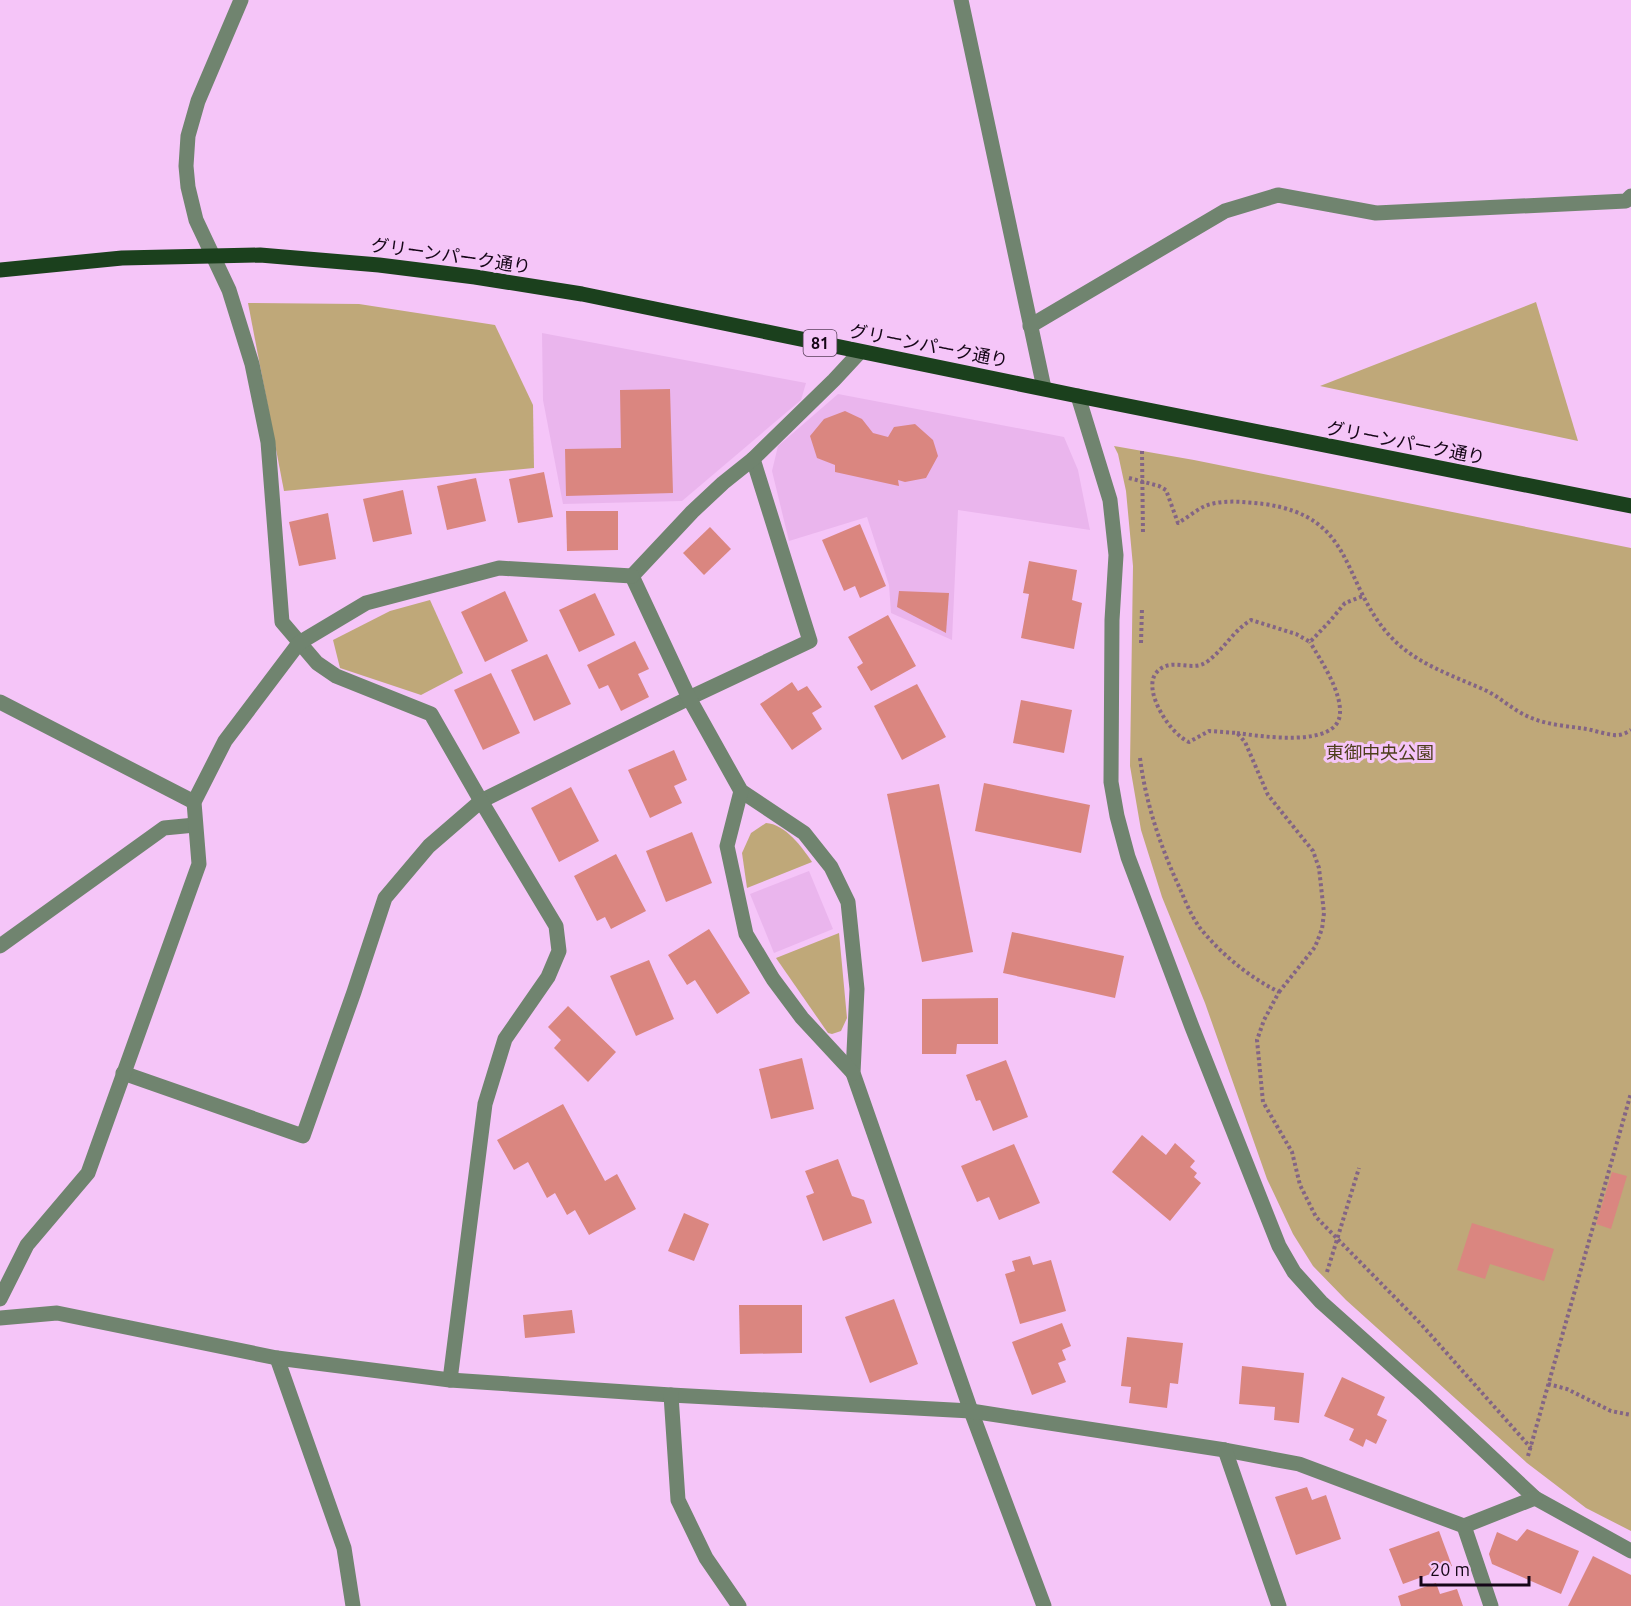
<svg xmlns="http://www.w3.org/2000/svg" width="1631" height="1606" font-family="Ubuntu,'Noto Sans JP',sans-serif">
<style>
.built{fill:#eab5ed}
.green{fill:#bfa879}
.building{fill:#da8680}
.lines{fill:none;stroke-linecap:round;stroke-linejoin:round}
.path{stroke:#836485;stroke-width:4;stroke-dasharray:3 3;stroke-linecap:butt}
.service{stroke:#70846f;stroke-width:15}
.minor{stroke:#70846f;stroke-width:15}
.primary{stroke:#1b401d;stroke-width:15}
.labels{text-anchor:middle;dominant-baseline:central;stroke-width:6;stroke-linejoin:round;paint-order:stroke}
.shield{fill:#f5c5f8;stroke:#583f5a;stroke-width:1.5}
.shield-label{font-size:16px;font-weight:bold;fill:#150617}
.street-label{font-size:18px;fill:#150617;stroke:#f5c5f8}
.park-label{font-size:18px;fill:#4d3e1c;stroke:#f5c5f8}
</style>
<rect width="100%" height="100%" fill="#f5c5f8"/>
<g class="built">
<path d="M542,333L806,383L801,400L682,501L563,504L543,400Z"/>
<path d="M838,394L1064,437L1078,470L1090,530L958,510L952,640L891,613L889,585L867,517L789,541L772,471L778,446Z"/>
<path d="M809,871L833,929L774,953L750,894Z"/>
</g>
<g class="green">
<path d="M1536,302L1578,441L1320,386Z"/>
<path d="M248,303L359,304L495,325L533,405L534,468L284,491Z"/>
<path d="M1114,446L1194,460L1631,548V1531L1586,1508L1527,1463L1346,1300L1313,1266L1293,1234L1267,1179L1205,1003L1162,897L1141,830L1130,766L1133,566L1126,491L1118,454Z"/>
<path d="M430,600L463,673L421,695L340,668L333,640L390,611Z"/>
<path d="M766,823C785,824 802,847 812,862L747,888L742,853L751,833Z"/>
<path d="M839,933L847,1018L841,1031L832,1034L828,1033L776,958Z"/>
</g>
<g class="building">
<path d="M670,389L673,493L566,496L565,449L621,448L620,390Z"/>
<path d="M845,411L862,419L873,433L888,437L894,427L915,424L933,440L938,456L926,478L905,482L898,480L899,486L835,472V465L817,458L810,436L824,419Z"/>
<path d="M544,472L553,517L518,523L509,479Z"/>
<path d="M476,478L486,521L447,530L437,486Z"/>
<path d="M403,490L412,534L373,542L363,499Z"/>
<path d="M566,511H618V550L567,551Z"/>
<path d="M328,513L336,559L299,566L289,522Z"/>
<path d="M860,524L886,586L860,598L855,586L844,591L822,540Z"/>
<path d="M710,527L731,549L704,575L683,553Z"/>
<path d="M1029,561L1077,570L1072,600L1082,603L1074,649L1021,638L1029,594L1023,593Z"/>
<path d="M505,591L528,641L485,662L461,612Z"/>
<path d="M899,591L949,593L946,633L897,607Z"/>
<path d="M595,593L615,635L579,652L559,610Z"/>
<path d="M888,615L916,666L871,691L857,667L863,663L848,637Z"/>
<path d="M635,641L649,669L638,674L649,697L621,711L608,685L599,689L587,665Z"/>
<path d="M547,654L571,704L534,721L511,670Z"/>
<path d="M491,673L520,733L483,750L454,690Z"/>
<path d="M792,682L798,691L807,686L822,707L812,713L822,729L792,750L760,704Z"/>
<path d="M917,684L946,737L902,760L874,706Z"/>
<path d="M1021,700L1072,710L1064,753L1013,743Z"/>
<path d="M674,750L687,780L674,786L682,803L650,818L628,770Z"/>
<path d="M984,783L1090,805L1081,853L975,831Z"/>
<path d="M939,784L973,952L922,962L887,794Z"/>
<path d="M571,787L599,841L559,862L531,808Z"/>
<path d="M692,832L712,883L666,902L646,851Z"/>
<path d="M616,854L646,911L611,929L605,917L597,921L574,876Z"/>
<path d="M709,929L750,993L717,1014L695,980L687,985L668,955Z"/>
<path d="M1012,932L1124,956L1115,998L1003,973Z"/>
<path d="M649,960L674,1019L636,1036L610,976Z"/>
<path d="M998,998V1044H957L956,1054H922V999Z"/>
<path d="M568,1006L616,1052L588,1082L554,1048L561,1040L548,1027Z"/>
<path d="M802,1058L814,1109L771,1119L759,1069Z"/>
<path d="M1006,1060L1028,1117L993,1131L980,1100L976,1101L966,1075Z"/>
<path d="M563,1104L605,1181L617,1174L636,1209L589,1235L575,1210L567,1215L555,1193L547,1198L528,1162L514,1170L497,1140Z"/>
<path d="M1142,1135L1166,1155L1175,1143L1195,1161L1190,1167L1197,1173L1194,1177L1201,1183L1170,1221L1112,1172Z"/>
<path d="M1014,1144L1040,1203L999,1220L989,1197L977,1202L961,1166Z"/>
<path d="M838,1159L852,1196L864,1200L872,1223L823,1241L806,1196L814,1193L805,1171Z"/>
<path d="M1612,1172L1627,1176L1611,1229L1596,1224Z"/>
<path d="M684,1213L709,1224L694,1261L668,1251Z"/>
<path d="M1472,1223L1554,1249L1544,1281L1490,1264L1485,1279L1457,1270Z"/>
<path d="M1030,1256L1033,1265L1051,1260L1066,1311L1020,1324L1005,1274L1015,1271L1012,1261Z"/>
<path d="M894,1299L918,1364L870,1383L845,1317Z"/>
<path d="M739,1305H802V1353L740,1354Z"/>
<path d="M572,1310L575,1333L525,1338L523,1315Z"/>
<path d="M1062,1323L1071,1346L1062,1350L1066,1360L1058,1363L1066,1382L1032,1395L1012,1342Z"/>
<path d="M1127,1337L1183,1343L1178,1384L1170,1383L1167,1408L1129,1403L1131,1387L1121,1386Z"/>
<path d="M1242,1366L1304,1373L1299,1423L1274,1420L1275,1407L1239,1404Z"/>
<path d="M1342,1377L1385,1397L1377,1415L1387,1420L1376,1444L1366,1439L1363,1447L1349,1440L1354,1429L1324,1416Z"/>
<path d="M1307,1487L1312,1500L1326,1495L1341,1539L1296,1555L1275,1497Z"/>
<path d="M1527,1529L1579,1551L1561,1594L1492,1564L1489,1554L1497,1532L1517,1541Z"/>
<path d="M1439,1531L1452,1566L1403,1584L1389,1549Z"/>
<path d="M1593,1556L1631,1575V1606H1568Z"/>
<path d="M1436,1583L1440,1594L1457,1589L1463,1606H1401L1398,1596Z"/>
</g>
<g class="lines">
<g class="path">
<path d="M1142,451L1143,535"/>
<path d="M1129,478L1159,486L1166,490L1178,523C1187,518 1196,510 1205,506C1223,499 1245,502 1264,504C1356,517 1340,580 1389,635C1415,664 1452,675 1487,691C1501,698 1512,709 1525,715C1544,725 1567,726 1587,729C1596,731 1605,734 1614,735C1620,736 1626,733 1631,730"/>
<path d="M1141,643L1142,608"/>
<path d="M1237,733C1259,736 1339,749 1340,713C1341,690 1321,661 1310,642"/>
<path d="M1140,758C1146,805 1161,848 1181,891C1186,903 1192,917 1200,928C1221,954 1249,977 1279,992L1264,1020L1257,1040L1263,1102L1292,1152L1300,1185L1316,1217L1420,1323L1531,1448"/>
<path d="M1279,992L1315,947L1322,929L1324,913L1319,868L1313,851L1268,795L1245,742L1237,733L1209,731L1189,742C1171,735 1142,691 1156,673C1171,655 1192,674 1208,661C1224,649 1234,630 1251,620L1296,634L1310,642L1330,621L1345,603L1363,596"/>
<path d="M1327,1272L1359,1168"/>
<path d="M1548,1384L1567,1389L1611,1411L1631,1415"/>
<path d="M1528,1456L1631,1093"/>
</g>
<path class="service" d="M277,1358L344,1548L353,1606"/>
<g class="minor">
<path d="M241,0L198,101L188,136L186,166L188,187L196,220L229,290L252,364L268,442L282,622L317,663L336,676L431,714L481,801L689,698L810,641L753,459"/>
<path d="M961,0L1044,388"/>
<path d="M1030,326L1225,211L1278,195L1376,213L1626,201L1631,196"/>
<path d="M1078,396L1110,500L1116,555L1112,620L1111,782L1117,816L1128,857L1192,1027L1279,1246L1294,1272L1321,1302L1425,1395L1535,1498L1631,1551"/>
<path d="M632,576L689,698L741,791L804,833L831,867L848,902L857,989L853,1073L971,1411L1044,1606"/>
<path d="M632,576L692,512L723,483L753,459L834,380L860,352"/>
<path d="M0,702L194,802"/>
<path d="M741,791L727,846L746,934L773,979L802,1018L853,1073"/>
<path d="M0,946L164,828L195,825"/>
<path d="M123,1073L303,1136L354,992L385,898L429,846L481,801L556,926L559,951L548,977L505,1039L485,1104L450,1380"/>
<path d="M0,1299L27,1245L88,1173L199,864L194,802L225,741L299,643L366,603L499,568L632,576"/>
<path d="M0,1318L57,1313L277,1358L450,1380L671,1395L971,1411L1225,1450L1299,1464L1464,1526L1535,1498"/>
<path d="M671,1395L678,1500L706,1558L739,1606"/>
<path d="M1225,1450L1279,1606"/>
<path d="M1464,1526L1491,1606"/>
</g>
<path class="primary" d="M0,270L122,258L260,255L379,265L475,277L582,294L1078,396L1631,506"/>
</g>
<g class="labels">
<rect class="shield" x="803.5" y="330" width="33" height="26" rx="4.5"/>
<g class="shield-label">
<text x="820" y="343">81</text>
</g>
<g class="street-label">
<text transform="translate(451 255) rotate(8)">グリーンパーク通り</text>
<text transform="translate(929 345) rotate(11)">グリーンパーク通り</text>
<text transform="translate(1406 442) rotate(11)">グリーンパーク通り</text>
</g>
<g class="park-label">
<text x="1380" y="752">東御中央公園</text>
</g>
</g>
<path d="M1421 1576v9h108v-9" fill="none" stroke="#150617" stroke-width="3"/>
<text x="1430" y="1576" font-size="18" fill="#150617" stroke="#f5c5f8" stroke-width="4.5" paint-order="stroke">20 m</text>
</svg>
